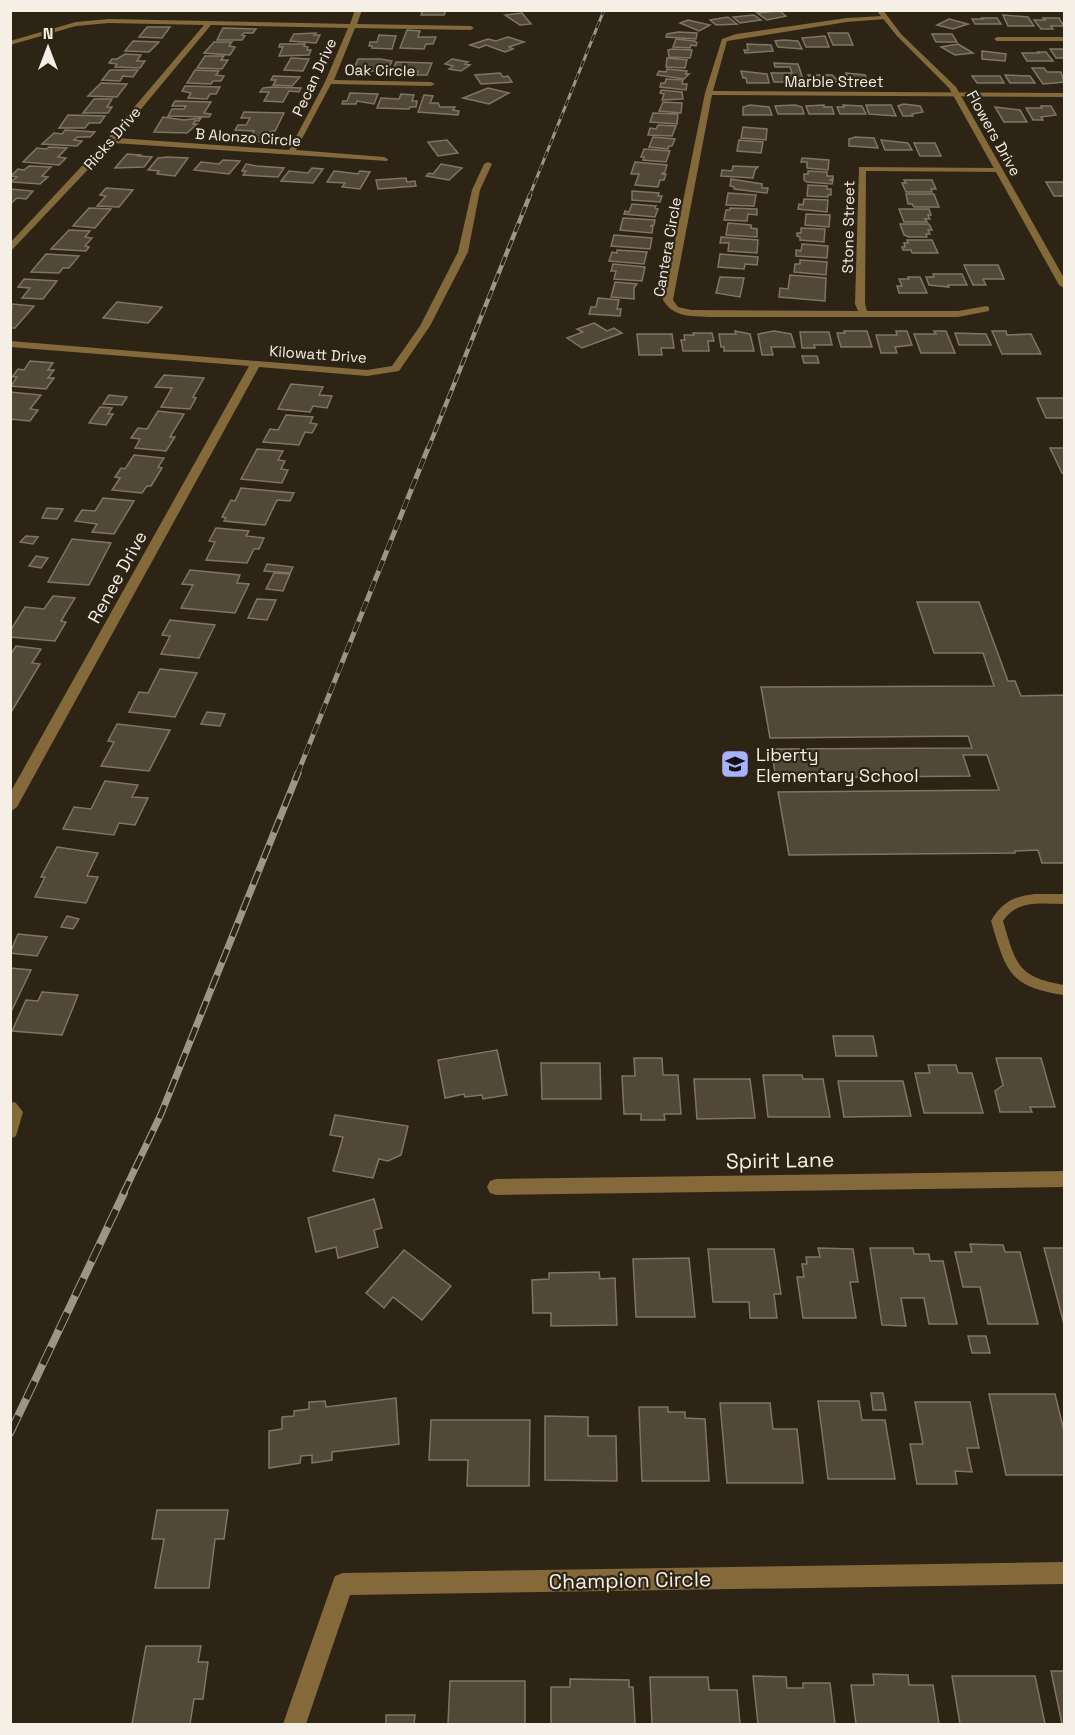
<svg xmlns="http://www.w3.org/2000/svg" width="1075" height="1735" font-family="'Space Grotesk',sans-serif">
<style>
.building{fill:#514838;stroke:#807564;stroke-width:1.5}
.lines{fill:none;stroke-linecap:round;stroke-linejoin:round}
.service{fill:#84693a;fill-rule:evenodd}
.minor{fill:#84693a;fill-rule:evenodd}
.tertiary{fill:#84693a;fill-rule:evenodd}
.rail-far4-casing{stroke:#9d958a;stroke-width:3}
.rail-far3-casing{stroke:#9d958a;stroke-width:4.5}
.rail-far2-casing{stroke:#9d958a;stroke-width:5}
.rail-far1-casing{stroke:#9d958a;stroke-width:7}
.rail-casing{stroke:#9d958a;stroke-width:8}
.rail-far4{stroke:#2d2416;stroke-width:2;stroke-dasharray:7;stroke-linecap:butt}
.rail-far3{stroke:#2d2416;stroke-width:3;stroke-dasharray:9;stroke-linecap:butt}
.rail-far2{stroke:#2d2416;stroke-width:4;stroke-dasharray:11;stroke-linecap:butt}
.rail-far1{stroke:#2d2416;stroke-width:4.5;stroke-dasharray:14;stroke-linecap:butt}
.rail{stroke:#2d2416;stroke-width:6;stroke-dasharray:19;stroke-linecap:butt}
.labels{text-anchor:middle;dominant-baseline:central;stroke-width:4.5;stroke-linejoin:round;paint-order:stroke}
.far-street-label{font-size:15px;fill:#f5efe6;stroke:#2d2416}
.street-label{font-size:18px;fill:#f5efe6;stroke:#2d2416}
.poi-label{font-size:18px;fill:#f5efe6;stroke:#2d2416;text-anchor:start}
.near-street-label{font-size:21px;fill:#f5efe6;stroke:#2d2416}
</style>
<rect width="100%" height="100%" fill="#2d2416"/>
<g class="building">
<path d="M423,10H446L444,15H421Z"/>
<path d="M780,11L786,16L767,20L757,13Z"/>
<path d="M522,13L531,24L520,25L505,15Z"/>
<path d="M754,15L761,20L740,23L733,17Z"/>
<path d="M1003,15L1028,17L1034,26H1008Z"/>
<path d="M728,17L737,24L716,25L710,20Z"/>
<path d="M982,18H997L1001,24H975L972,19H983Z"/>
<path d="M1043,18H1059L1064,26H1051L1053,29H1041L1034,20H1045Z"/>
<path d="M949,19L968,24L953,29L937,25Z"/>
<path d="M688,20L710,25L699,31L680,23Z"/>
<path d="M147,27H170L162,38L139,37Z"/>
<path d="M223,28L256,29L253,33H244L242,35L245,36L242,40H217Z"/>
<path d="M407,30L420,31L418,37H436L433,44H426L424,49L400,48Z"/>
<path d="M678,32L697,33L696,39L666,37L667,34Z"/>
<path d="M316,33L314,35H320L316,43L290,41L294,34Z"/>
<path d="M828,33H848L853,45H833Z"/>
<path d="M932,34H952L957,42H936Z"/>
<path d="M379,35L396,36L392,49L372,48V46H369L370,42H377Z"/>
<path d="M825,36L829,47H806L802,38Z"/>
<path d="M508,37L524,42L509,47L513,49L505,52L486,45L479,48L470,45L488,39L496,41Z"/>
<path d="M676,39L695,41L697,43L696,46L691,45L690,48L673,47Z"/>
<path d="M784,40L798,41L802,49L778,47L775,41Z"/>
<path d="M133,41L159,42L149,52L125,51Z"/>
<path d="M214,42H232L229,46L235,47L230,55L204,53Z"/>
<path d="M280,44H305L304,46L308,47L307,50H311L309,55L279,56L283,47H279Z"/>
<path d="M747,44L771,45L773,51L745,53L744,50H748Z"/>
<path d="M958,44L973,53L955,55L941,47Z"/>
<path d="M672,49L692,50L690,58L669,57L668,50Z"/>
<path d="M1050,49H1064V58H1056Z"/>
<path d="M982,51L1006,54L1005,61L982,59Z"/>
<path d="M1038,52H1046L1053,61H1027L1022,53H1039Z"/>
<path d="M125,54L141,55L137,61H145L140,68L115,67L117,64L109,63L112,59H117Z"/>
<path d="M205,56H224L221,60H228L222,69L197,68Z"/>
<path d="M291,58L309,59L303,71L284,70Z"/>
<path d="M667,58L687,60L685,68L666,67Z"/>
<path d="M358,59H381L392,61L387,71H353Z"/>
<path d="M452,59L468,62L465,64L470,65L461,71L449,69L453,66L445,64Z"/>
<path d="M396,62L432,63L427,75H417L418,71H396L397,69H393Z"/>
<path d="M774,63L798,64L804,82H774L771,73H792L790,67H775Z"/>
<path d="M1032,68H1044L1047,72H1061L1064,82L1043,84Z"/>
<path d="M667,69L687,71L686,74H689L684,79L657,75L659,71L666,72Z"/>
<path d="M110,70H138L133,77L123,76L120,81L102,80Z"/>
<path d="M195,70L219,71L216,75L224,76L221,81H213L211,84L187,83Z"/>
<path d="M741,71L767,74L769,83H747L746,78H743Z"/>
<path d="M500,73L503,77L508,76L512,82L481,84L475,75Z"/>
<path d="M846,73L865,75L868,82H843L840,75H847Z"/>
<path d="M808,75H832L839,82H812Z"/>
<path d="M1005,75L1030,76L1035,83H1010Z"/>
<path d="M273,76L300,77L292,86L273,85L276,80H271Z"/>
<path d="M972,76H1000L1004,83H977Z"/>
<path d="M666,79L683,80L682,84H687L686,90L660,87L661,83H665Z"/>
<path d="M101,83L127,84L117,97L88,96Z"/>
<path d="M185,86L220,87L216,94H210L207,99L188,98L191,93L182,91Z"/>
<path d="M263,88L272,87L301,88L299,92L289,91L283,102L264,101L269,92H260Z"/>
<path d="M488,88L509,93L489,104L463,98Z"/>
<path d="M661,90L682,92L683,99L662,100L664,94L660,93Z"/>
<path d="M350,93L378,94L374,104L357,101L356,104H342L343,101H347Z"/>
<path d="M401,94L414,95L412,101H417L416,107H410L409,109L377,108L381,98L399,99Z"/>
<path d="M424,95L433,96L430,103H438L440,107H455L453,110L459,111L458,115L418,112Z"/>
<path d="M94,99H112L107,107H112L108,113H83Z"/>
<path d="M175,101L211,102L204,113L211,114L209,117L168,116L172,109H184L186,106H172Z"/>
<path d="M663,102L682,103L681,113L659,111Z"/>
<path d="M903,104L920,106L923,112L912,114L913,116H903L898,106Z"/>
<path d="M750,105L769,107L772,115H743V107Z"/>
<path d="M795,105L802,107L804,114H778L775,106Z"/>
<path d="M824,105V107H832L834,114H809L806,106Z"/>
<path d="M843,105L862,106L866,114H840L837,107H844Z"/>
<path d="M866,105H891L896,116L869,114Z"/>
<path d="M1041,106H1051L1056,115L1041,117L1043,120H1033L1026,108H1042Z"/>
<path d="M995,107L1020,110L1027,122H1004Z"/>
<path d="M244,112L284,113L275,131H271L266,142L248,141L254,131L235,130L238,125H246L250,118H241Z"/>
<path d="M653,113L678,114L677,124L650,122Z"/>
<path d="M68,115L105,116L100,123H89L85,128H59Z"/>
<path d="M163,117L184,120L201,118L199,121H195L193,124H197L187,133L154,132Z"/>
<path d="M658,125L676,126L672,136L648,135L650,128L656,129Z"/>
<path d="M743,127L767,129L766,140L741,138Z"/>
<path d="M65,130L95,132L90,137H78L74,140L82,141L77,146L42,144L54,133L62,134Z"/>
<path d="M653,137L675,139L672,146H669L668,149L649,147Z"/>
<path d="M855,137L874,138L878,148L849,146V139Z"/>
<path d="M447,140L458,153L438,156L428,142Z"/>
<path d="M739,140L763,142L761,153L737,151Z"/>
<path d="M881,140L908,143L912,150H885Z"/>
<path d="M914,143H935L941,156H920Z"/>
<path d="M49,147L67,148L58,157L66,158L59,165L23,162L37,148L46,149Z"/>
<path d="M644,149L670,151L666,162L643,160L644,157H641Z"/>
<path d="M127,154L140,155L138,156L152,157L144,167L115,168Z"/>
<path d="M167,157L188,158L175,176L157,174L159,171L148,170L158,158Z"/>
<path d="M802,158L829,160L828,170L807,168V162H801Z"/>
<path d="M223,160L240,161L229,174L194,170L201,162L219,164Z"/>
<path d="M635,162L667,165L665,172L661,174H666L664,180H660L658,187L635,185L639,174H631Z"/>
<path d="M246,164L257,166L284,168L278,177L243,175L246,171H242Z"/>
<path d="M441,164L462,168L449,180L426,176L429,173L433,174Z"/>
<path d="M29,166L51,167L42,176L48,177L40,184L11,182L17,177L11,176L18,169L24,170Z"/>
<path d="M733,166L758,167L755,170L753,178L721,176L722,170L732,171Z"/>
<path d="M312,168L323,169L313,183L281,181L289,171L308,173Z"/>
<path d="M334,171L358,174L360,171L370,172L360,189L342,187L345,183L327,182Z"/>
<path d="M808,171L827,172V176H833V179L829,180H833L832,184L807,182L804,180V174H808Z"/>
<path d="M406,178L407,182L415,181L416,186L378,189L376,180Z"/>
<path d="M731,179L762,184V188H768L767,193L734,189V187L730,186Z"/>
<path d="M904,180H932L936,189H931L932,192H906L902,183H906Z"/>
<path d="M1046,182H1064V196H1054Z"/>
<path d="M808,185L827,186V189H831V195H828V197L807,196Z"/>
<path d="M106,188L133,190L119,207L97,206L106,196L100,195Z"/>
<path d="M10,189L33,191L26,199L17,198L10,204Z"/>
<path d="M632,191L659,193L658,196H662L660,202L632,200Z"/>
<path d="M728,193L756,195L754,206L726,205Z"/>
<path d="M906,194H934L939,207H914L912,204H908Z"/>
<path d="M804,199L828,200L827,212L798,209L799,204L803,205Z"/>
<path d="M632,204L656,206L655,208L658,209L655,217L624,214L625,211L629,212Z"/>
<path d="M89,208L111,209L95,228L73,226Z"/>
<path d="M730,208L757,209V215L748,214L747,221L724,220L726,210H730Z"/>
<path d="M899,209H929L931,215H928L930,219H925L927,222H904Z"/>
<path d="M806,214L830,215L829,227L805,225Z"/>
<path d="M623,218L655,220L654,225L650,226H653L652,233L620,230Z"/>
<path d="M728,223L751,225V228L757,229V237L726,235Z"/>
<path d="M900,224H929L932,230H928L930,234H926L927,237H909L904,235Z"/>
<path d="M801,228L825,229L824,242L800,240V237L797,236V233H801Z"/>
<path d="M69,230L90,231L85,237L92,238L85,246L89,247L86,251L51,249Z"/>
<path d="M614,235L652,238L650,249L611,246Z"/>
<path d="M721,237L758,240L757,253L728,251L729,243H720Z"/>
<path d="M907,240H932L938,253H912L911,250H903L902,247H905L904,243H908Z"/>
<path d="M802,244L828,246L827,258L796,256V250L801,251Z"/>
<path d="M617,250L647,252L644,264L609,261L612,252L617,253Z"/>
<path d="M46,254L79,256L69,268H63L59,273L31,272Z"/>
<path d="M720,254L758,257L757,265L745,264L744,269L718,267Z"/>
<path d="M800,260L827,262L826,275L794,272L795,264H800Z"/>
<path d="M613,264L645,267L642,281L614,279L616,271H611Z"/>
<path d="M964,265H998L1004,279H983L986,285H973Z"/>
<path d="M933,274H962L967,285H948L949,287L929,285L926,277H934Z"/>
<path d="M790,275L826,278L825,301L779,297L780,288L788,289Z"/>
<path d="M720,277L744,278L740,297L716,293Z"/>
<path d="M908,277H920L927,293H899L897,286H902L899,279H909Z"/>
<path d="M24,279L57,281L43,299L22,298L30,288L18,287Z"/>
<path d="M615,282L637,284L634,288V299L611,297Z"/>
<path d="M598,298L619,300L617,309H621L620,316L589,314L591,307H596Z"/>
<path d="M117,302L162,307L148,323L103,318Z"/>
<path d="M12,304L34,306L15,328H10Z"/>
<path d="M594,323L607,331L614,328L622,333L582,348L567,338L583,332L577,329Z"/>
<path d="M735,331L750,334L754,351H724V347H721L719,334H736Z"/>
<path d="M774,331L791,334L795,347H771L773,355H762L758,334Z"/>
<path d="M844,331H867L872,347H841L837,333H845Z"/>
<path d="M896,331H907L912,345L895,347L897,353H881L876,335H897Z"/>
<path d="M934,331H946L955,353H921L914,334H936Z"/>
<path d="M992,331H1006L1007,335L1031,334L1041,354H1002Z"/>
<path d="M800,332H829L832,345H814L815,348H802Z"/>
<path d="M693,333H712L714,341H708L709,351H683L681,340H685L684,335H694Z"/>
<path d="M955,333L986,334L991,345H959Z"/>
<path d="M637,334H672L674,348H661L662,355H639Z"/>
<path d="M802,356H817L819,363H804Z"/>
<path d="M30,361L53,363L48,370H54L48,378H54L46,389L11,386L17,377H12L18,369L24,370Z"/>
<path d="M164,375L204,378L193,397L196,398L190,409L161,407L172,388L155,387Z"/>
<path d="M291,384L323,387L319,395L332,396L327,408L313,406L310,412L278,409Z"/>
<path d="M10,392L41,395L30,409L38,410L30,421L10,419Z"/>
<path d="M109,395L127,397L122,405L103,404Z"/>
<path d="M1037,398H1064V418H1046Z"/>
<path d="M100,407L112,408L108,414H113L106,425L89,423Z"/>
<path d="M158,411L184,414L170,437H175L166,451L135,448L140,439L131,438L138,428L147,429Z"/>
<path d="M286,415L313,417L310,423L317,424L312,433L305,432L299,445L263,442L270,429L278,430Z"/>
<path d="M1050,448H1064V473H1062Z"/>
<path d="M257,449L283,451L278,460L285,461L281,469L288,470L282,483L241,479Z"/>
<path d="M134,455L164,458L158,467L162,468L151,486H147L142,493L112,490L120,478L115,477L121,468L125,469Z"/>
<path d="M241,488L294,493L290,501L277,500L265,525L224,521L226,518L222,517L231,500L235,501Z"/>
<path d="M103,498L134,501L114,534L92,532L97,524L75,521L82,510L95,511Z"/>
<path d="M47,508L63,509L57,519L42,518Z"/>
<path d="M216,528L249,531L246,536L264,538L259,549H254L247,563L206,560L215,542L209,541Z"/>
<path d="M26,536L38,537L33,544L20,542Z"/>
<path d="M72,539L111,543L89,585L48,582Z"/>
<path d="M36,556L48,558L41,568L29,566Z"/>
<path d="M267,564L293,567L290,573L264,571Z"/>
<path d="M190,570L240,575L237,583L249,584L235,613L181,608L193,585L182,584Z"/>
<path d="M274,573L290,574L283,591L266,589Z"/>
<path d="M53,596L75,598L61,621L66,622L55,641L10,637V631L25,607L44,609Z"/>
<path d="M257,599L276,600L267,620L248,618Z"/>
<path d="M917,602H979L1008,681H1015L1021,696L1064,695V863H1042L1038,850L1015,851V853L789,855L778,792L999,790L987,755H963L970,776L776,778L771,749L972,748L968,736L770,738L761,687L994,686L983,653H934Z"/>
<path d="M170,620L215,625L199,658L161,654L170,636L162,635Z"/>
<path d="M16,646L41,649L32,663L40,664L10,714V655Z"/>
<path d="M160,669L197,673L175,717L129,712L139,692L148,693Z"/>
<path d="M207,712L225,714L220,726L201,724Z"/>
<path d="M117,724L170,730L149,771L101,766L114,742L108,741Z"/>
<path d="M105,781L138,785L132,797L148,798L135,825L119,823L114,835L63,829L74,807L91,809Z"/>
<path d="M57,847L98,853L87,876L98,877L86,903L35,897L45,877H41Z"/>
<path d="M67,916L79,919L73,929L61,927Z"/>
<path d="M18,934L47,937L37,956L10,953Z"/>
<path d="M10,968L31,970L10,1014Z"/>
<path d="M42,992L78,995L62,1035L12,1031L26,1000L38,1001Z"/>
<path d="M833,1036H873L877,1056H836Z"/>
<path d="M497,1050L507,1095L483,1099L482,1095L465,1097L464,1094L445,1098L438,1060Z"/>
<path d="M634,1058H662L663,1075H678L681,1114H664L665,1120H641V1114H624L622,1076H635Z"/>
<path d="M996,1058H1041L1055,1107H1030L1032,1112H1000L995,1091L1003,1085Z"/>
<path d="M541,1063H600L601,1099H542Z"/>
<path d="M928,1065H956L958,1073H972L983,1113H924L915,1073H930Z"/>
<path d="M763,1075H802L803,1079H823L830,1117H768Z"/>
<path d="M694,1079H750L755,1118L697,1119Z"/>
<path d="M838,1081H903L911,1116L844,1117Z"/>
<path d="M335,1115L408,1126L401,1155L388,1161L379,1159L373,1178L333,1171L343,1137L330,1135Z"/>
<path d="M374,1199L382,1228L374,1230L378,1247L338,1258L336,1247L316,1252L308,1218Z"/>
<path d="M970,1244L1003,1245L1005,1252H1020L1038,1324H988L980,1287H963L955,1252H972Z"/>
<path d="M818,1248L853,1249L858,1282H850L856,1318H803L797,1277H804L802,1264H807L806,1257H820Z"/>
<path d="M870,1248H913L914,1254H929L930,1261H943L957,1324H929L924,1298H901L906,1326L882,1325Z"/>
<path d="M1044,1248H1064V1324Z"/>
<path d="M708,1249H774L781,1294H774L777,1318H750L749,1302H713Z"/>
<path d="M404,1250L451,1286L422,1320L393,1297L384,1308L366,1293Z"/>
<path d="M689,1258L695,1317H636L633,1259Z"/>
<path d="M599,1272L600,1279L615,1278L617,1325L551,1326V1313H533L532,1280L549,1279V1273Z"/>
<path d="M968,1336H986L990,1353H972Z"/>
<path d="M871,1393H883L886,1410H873Z"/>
<path d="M989,1394H1055L1064,1431V1475H1006Z"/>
<path d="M396,1398L399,1444L332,1452V1460L312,1463V1455L301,1456L300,1463L269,1468V1431L282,1429V1417L294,1416V1411L309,1409V1402L325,1401L326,1407Z"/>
<path d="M818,1401H859L862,1420H885L895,1479H828Z"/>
<path d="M915,1402H970L979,1448H967L972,1472L955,1471L957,1484H917L910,1444H923Z"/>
<path d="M720,1403H770L773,1429H797L803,1483H727Z"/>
<path d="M639,1407H668V1412H685V1418L705,1419L709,1481H642Z"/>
<path d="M545,1416L588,1417V1436H616L617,1481L545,1480Z"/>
<path d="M431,1420H530L529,1486H467L468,1460H429Z"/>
<path d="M157,1510H228L224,1539H215L209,1588H155L164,1539H152Z"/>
<path d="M146,1646H201L198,1662H208L203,1699H194L190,1724H132Z"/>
<path d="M1051,1671H1064V1724H1062Z"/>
<path d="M873,1674L908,1675L909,1685H933L939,1724H856L851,1685H874Z"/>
<path d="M753,1676L786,1677L787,1688H803V1683H830L835,1724H758Z"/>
<path d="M952,1676H1035L1045,1724H960Z"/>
<path d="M650,1677H708L709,1690H737L740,1724H652Z"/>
<path d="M570,1679L629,1680V1687H633L635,1724H551V1687H570Z"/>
<path d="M450,1681H525V1724H448Z"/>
<path d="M386,1715H415L414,1724H386Z"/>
</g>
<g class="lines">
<path class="service" d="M1035,894H1064V904C1041,904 1018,899 1003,921C1016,964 1017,977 1064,985V995C1009,987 1006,971 991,921C1001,903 1014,896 1035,894Z"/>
<g class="minor">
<path d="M355,10H362L357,24L471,26L474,28L471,30L355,28L334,80L431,82L435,84L431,86L331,84L296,150L384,157L388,159L387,161L113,143L10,252V243L108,138L204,25L109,23L76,26L10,45V41L76,22L109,19L350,24ZM211,25L348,28L325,82L289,150L117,138Z"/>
<path d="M883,16L885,19L847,22L727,41L713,91L1064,93V97L712,95L673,300L678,307L691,310L858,311L855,304L859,167L999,168H1002V172L866,171L865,304L867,311H958L986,306L989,307V311L958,317H708C690,316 673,317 663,300L705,93L722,39L736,34L847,18Z"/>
<path d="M1064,37V41H997L994,39L997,37Z"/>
<path d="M488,162L492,164L480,190L468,252L430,326L399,371L367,376L259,367L17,807L10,812V793L249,366L10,347V341L367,370L392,366L420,326L458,252L472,190L484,164Z"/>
<path d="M10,1101L16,1103L23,1112L16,1136L10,1139Z"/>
<path d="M1064,1171V1187L496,1195L490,1193L487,1187L490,1181L496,1179Z"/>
<path d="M1064,1562V1584L350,1595L306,1724H283L332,1584L335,1576L343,1573Z"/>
</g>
<path class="tertiary" d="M876,10H883L901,34L956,87L1064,278V288L1059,285L949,88L897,36Z"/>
<g class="rail-far4-casing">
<path id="rail-far4" d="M529,197L604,10"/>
</g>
<g class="rail-far3-casing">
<path id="rail-far3" d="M428,449L530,195"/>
</g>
<g class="rail-far2-casing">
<path id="rail-far2" d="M297,775L428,448"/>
</g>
<g class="rail-far1-casing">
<path id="rail-far1" d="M123,1194L161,1114L298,773"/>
</g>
<g class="rail-casing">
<path id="rail" d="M10,1433L124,1193"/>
</g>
<use href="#rail-far4" class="rail-far4"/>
<use href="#rail-far3" class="rail-far3"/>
<use href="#rail-far2" class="rail-far2"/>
<use href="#rail-far1" class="rail-far1"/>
<use href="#rail" class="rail"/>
</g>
<defs>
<g id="school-square" transform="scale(1.5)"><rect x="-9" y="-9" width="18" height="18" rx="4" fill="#a7b1fc" stroke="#2d2416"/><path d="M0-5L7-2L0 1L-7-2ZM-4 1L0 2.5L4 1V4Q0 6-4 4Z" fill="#111"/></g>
</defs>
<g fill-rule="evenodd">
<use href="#school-square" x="735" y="764"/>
</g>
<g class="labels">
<g class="far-street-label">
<text transform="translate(380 70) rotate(1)">Oak Circle</text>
<text transform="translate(314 77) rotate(-65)">Pecan Drive</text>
<text x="834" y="81">Marble Street</text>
<text transform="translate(994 133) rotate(61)">Flowers Drive</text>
<text transform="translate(248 137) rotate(4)">B Alonzo Circle</text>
<text transform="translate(112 138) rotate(-49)">Ricks Drive</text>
<text transform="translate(848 227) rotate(-89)">Stone Street</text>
<text transform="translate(667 247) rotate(-80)">Cantera Circle</text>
<text transform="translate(318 354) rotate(4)">Kilowatt Drive</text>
</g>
<g class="street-label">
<text transform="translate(117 577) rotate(-61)">Renee Drive</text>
</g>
<g class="poi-label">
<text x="756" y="754">Liberty<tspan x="756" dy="21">Elementary School</tspan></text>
</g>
<g class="near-street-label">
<text transform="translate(780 1160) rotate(-1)">Spirit Lane</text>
<text transform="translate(630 1580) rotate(-1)">Champion Circle</text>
</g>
</g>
<rect width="1075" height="1735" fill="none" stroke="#f5efe6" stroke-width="24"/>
<g transform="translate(48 48)" stroke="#2d2416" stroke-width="4.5" paint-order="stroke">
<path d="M0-4.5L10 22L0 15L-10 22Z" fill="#f5efe6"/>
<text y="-9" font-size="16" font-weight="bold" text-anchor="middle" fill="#f5efe6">N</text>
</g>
</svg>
